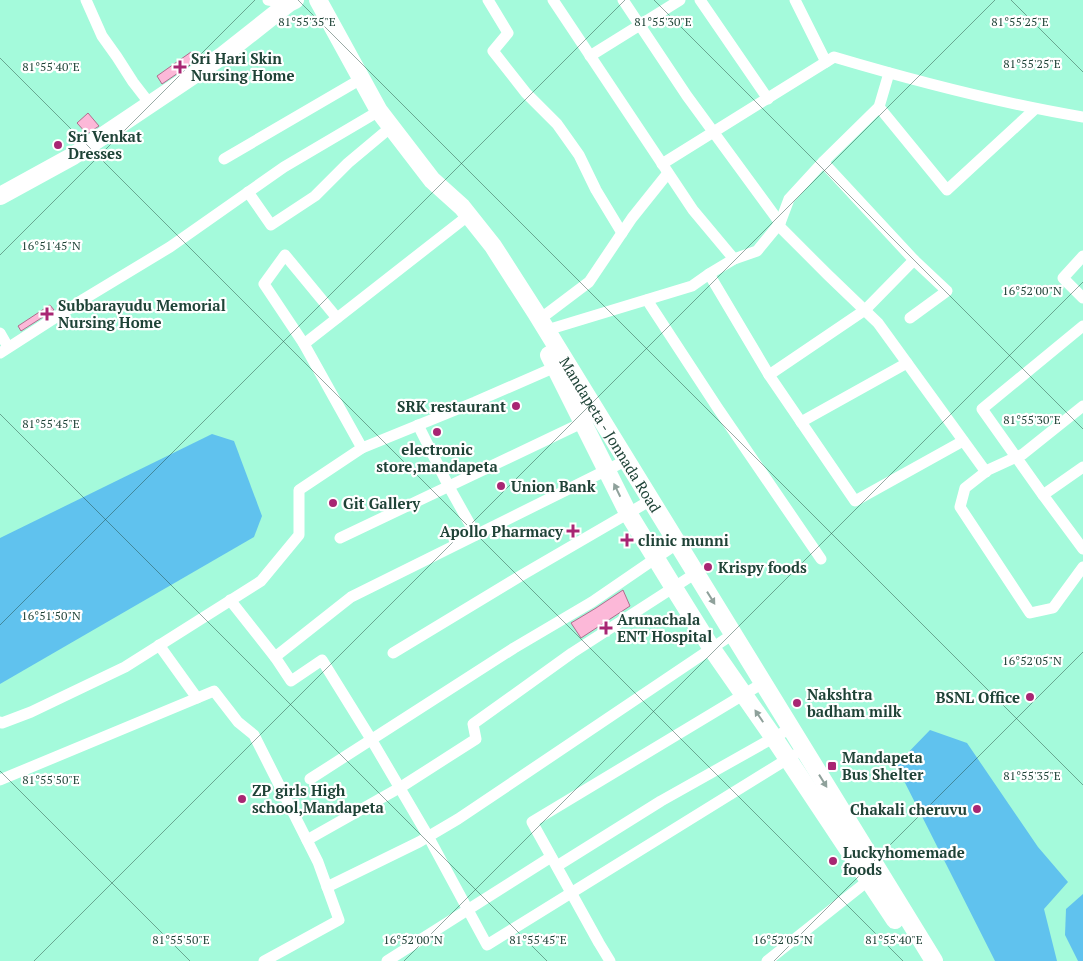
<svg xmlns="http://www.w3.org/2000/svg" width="1083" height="961" font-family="'PT Serif',serif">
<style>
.water{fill:#60c2ee}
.building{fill:#fcb8d8;stroke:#af6d8d}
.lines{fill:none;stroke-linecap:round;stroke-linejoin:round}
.street{stroke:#fff;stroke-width:11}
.primary{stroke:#fff;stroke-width:18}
.oneway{fill:#8fa19b}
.ticks{fill:none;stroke:#1f4337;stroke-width:1;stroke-opacity:0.45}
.poi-dot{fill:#a82673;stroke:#fff;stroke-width:2}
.labels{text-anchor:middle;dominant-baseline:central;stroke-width:4.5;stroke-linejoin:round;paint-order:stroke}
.poi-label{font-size:15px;font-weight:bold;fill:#1f4337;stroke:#fff;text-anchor:start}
.street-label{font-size:15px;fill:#1f4337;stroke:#fff}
.ticks-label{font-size:12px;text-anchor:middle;fill:#1f4337;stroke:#fff;stroke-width:4.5;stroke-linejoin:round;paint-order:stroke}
</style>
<rect width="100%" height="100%" fill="#a4fadb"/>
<g class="water">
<path d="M212,434L234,441L262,516L254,537L0,684V538Z"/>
<path d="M930,730L967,743L1038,847L1068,882L1044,909L1057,961H995L896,765Z"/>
<path d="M1083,894V961H1078L1065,935L1066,909Z"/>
</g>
<g class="building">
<path d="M191,52L197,60L162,84L157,76Z"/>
<path d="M88,113L99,126L87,134L77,123Z"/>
<path d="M50,305L54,310L21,331L18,326Z"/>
<path d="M623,590L630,606L581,638L571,623L596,608Z"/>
</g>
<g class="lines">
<g class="street">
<path d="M86,0L102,36L117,57L133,82L150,104"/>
<path d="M268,0L289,3"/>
<path d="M488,0L508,33L493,51L526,93L557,124L579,155L596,190L622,233"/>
<path d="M553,0L693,210L734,259"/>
<path d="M623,0L687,96L780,223"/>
<path d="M700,0L768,99"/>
<path d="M795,0L826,62L834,57C915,81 999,103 1083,117"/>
<path d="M590,56L680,0"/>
<path d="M879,107L947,190L1035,109"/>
<path d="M224,159L361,79"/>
<path d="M662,164L826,62"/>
<path d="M248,192L271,225L315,196L348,163L391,127"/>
<path d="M469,215L304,344L362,448L475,402L560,365"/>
<path d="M778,225L828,275L878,323L986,472"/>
<path d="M1083,256L1063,278L1083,298"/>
<path d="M709,274L769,375L865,310L914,260L823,162"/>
<path d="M647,300L717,407L821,559"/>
<path d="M910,318L947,291L914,260"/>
<path d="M540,319L589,282L632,218L668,173"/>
<path d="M547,330L692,286L709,274L734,259L757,251L780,223L789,199L823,162L879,107L889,73"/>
<path d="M0,333L8,347"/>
<path d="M304,344L264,284L285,255L337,318"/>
<path d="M0,353L84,299L170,247L284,167L379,111"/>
<path d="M769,375L855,501L963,441"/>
<path d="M1083,406L1023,454L988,470L965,488L960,507L1030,613L1053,608L1083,567"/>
<path d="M801,422L907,363"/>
<path d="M418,425L449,487L476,535"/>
<path d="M1083,467L1043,495L1083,549"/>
<path d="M1043,495L982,409L1083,326"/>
<path d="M340,538L588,420"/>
<path d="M230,600L275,657L351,597L627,460"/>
<path d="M159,645L197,698"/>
<path d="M393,653L522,575L651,500"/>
<path d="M275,657L291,681L322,660L371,739L428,836L487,945L794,755"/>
<path d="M0,722L2,723L31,712L125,667L261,581L299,535V490L362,448"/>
<path d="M310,779L514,648L592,602L678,543"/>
<path d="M0,780L214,691L238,722L254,735L318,862L339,920L264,961"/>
<path d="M307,840L401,787L476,739L473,724L572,653L696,573"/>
<path d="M557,866L661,801L791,728"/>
<path d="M327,887L419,842L458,819L733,634"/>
<path d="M387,961L551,857"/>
<path d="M610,961L599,943L532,822L763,683"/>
<path d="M767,961L874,876"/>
</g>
<g class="primary">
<path id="s1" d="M318,0L379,111L432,180L462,207L493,246L536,313L934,961"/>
<path d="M0,196L73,156L222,56L289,3L295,0"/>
<path d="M549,355L628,513L674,588L712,649L774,738L895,920"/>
</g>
</g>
<defs><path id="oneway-solid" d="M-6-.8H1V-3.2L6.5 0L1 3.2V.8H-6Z" transform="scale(1.25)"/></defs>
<g class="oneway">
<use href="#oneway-solid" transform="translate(617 490) rotate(-116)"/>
<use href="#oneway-solid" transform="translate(711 598) rotate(58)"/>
<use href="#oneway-solid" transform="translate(759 716) rotate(-124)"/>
<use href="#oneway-solid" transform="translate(823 781) rotate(58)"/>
</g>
<path class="ticks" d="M298,0L1083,785M654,0L1083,429M1011,0L1083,72M0,58L903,961M0,255L255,0M0,414L547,961M0,625L625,0M0,771L190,961M34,961L995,0M404,961L1083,282M774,961L1083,652"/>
<g class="poi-dot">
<path d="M177.5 59.5h5v5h5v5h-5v5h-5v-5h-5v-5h5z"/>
<circle cx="58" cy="145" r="5"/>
<path d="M44.5 306.5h5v5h5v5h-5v5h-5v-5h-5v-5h5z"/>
<circle cx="516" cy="406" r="5"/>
<circle cx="437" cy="432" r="5"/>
<circle cx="501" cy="486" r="5"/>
<circle cx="333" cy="503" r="5"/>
<path d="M570.5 523.5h5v5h5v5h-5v5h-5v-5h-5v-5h5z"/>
<path d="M624.5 532.5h5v5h5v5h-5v5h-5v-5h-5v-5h5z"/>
<circle cx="708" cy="567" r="5"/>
<path d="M603.5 620.5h5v5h5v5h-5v5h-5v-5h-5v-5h5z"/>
<circle cx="1030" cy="697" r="5"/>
<circle cx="797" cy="703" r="5"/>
<rect x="827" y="761" width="10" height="10" rx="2.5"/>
<circle cx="242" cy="799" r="5"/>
<circle cx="977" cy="809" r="5"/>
<circle cx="833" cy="861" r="5"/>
</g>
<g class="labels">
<g class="poi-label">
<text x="191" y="58">Sri Hari Skin<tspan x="191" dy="17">Nursing Home</tspan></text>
<text x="68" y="136">Sri Venkat<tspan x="68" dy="17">Dresses</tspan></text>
<text x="58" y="305">Subbarayudu Memorial<tspan x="58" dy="17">Nursing Home</tspan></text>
<text x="506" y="406" text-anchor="end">SRK restaurant</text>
<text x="437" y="449" text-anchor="middle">electronic<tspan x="437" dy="17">store,mandapeta</tspan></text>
<text x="511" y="486">Union Bank</text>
<text x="343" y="503">Git Gallery</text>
<text x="563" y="531" text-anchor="end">Apollo Pharmacy</text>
<text x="638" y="540">clinic munni</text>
<text x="718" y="567">Krispy foods</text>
<text x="617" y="619">Arunachala<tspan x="617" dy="17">ENT Hospital</tspan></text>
<text x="807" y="694">Nakshtra<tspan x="807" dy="17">badham milk</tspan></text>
<text x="1020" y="697" text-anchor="end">BSNL Office</text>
<text x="842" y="757">Mandapeta<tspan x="842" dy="17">Bus Shelter</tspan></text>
<text x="252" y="790">ZP girls High<tspan x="252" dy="17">school,Mandapeta</tspan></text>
<text x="967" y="809" text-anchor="end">Chakali cheruvu</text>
<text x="843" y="852">Luckyhomemade<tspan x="843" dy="17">foods</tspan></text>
</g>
<g class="street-label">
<text stroke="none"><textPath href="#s1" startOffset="526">Mandapeta - Jonnada Road</textPath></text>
</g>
</g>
<g class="ticks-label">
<text x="307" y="26">81°55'35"E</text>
<text x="663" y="26">81°55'30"E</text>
<text x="1020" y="26">81°55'25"E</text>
<text x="1032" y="68">81°55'25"E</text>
<text x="51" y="71">81°55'40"E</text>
<text x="51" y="250">16°51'45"N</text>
<text x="1032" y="295">16°52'00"N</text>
<text x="1032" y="424">81°55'30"E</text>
<text x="51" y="428">81°55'45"E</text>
<text x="51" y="620">16°51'50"N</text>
<text x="1032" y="665">16°52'05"N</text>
<text x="1032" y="780">81°55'35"E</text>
<text x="51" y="784">81°55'50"E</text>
<text x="413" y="944">16°52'00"N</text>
<text x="783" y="944">16°52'05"N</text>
<text x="181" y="944">81°55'50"E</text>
<text x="538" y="944">81°55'45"E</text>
<text x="894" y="944">81°55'40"E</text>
</g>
</svg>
